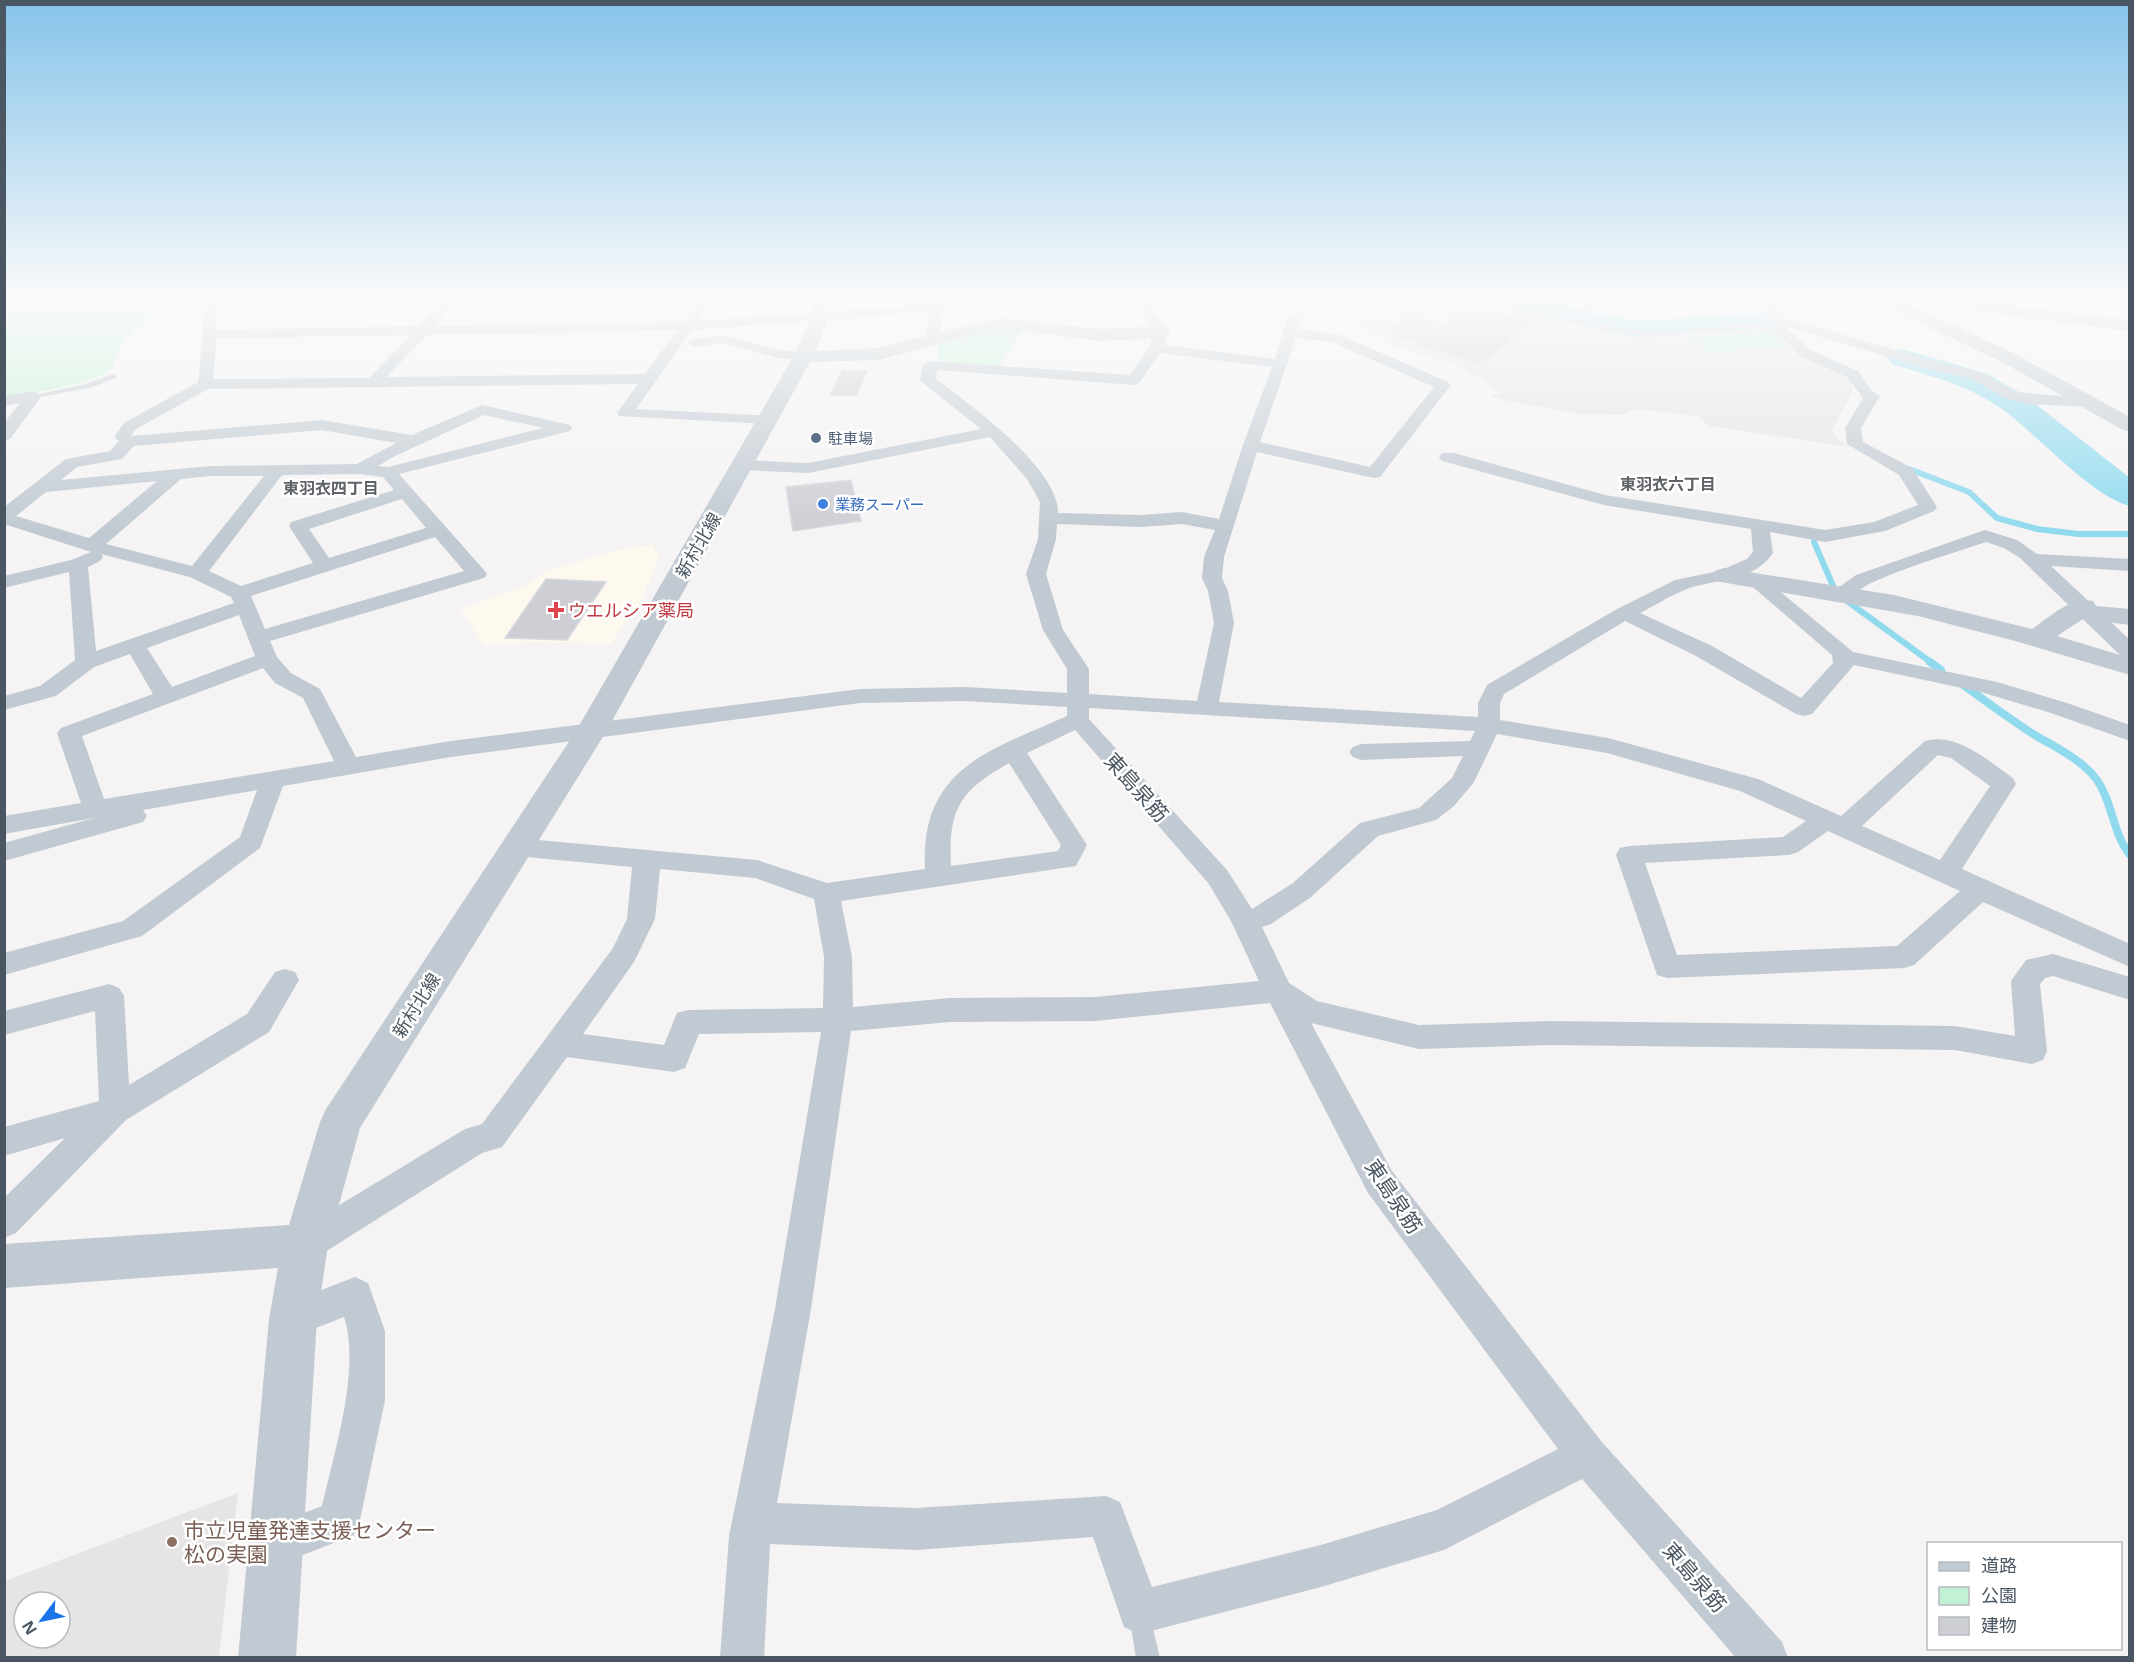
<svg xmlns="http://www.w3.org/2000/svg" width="2134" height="1662" font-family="'Open Sans','Noto Sans JP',sans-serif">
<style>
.commercial{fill:#fdf9ef}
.education{fill:#e6e4e5;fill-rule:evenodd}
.green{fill:#c3f1d5}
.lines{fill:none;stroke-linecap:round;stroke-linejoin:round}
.stream-far1{stroke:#90daee;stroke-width:6}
.stream{stroke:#90daee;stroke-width:8}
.river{fill:#90daee;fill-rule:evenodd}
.building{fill:#cdcfd5;stroke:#d7d9de;stroke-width:1.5}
.service{fill:#c1cad2;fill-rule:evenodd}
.minor{fill:#c1cad2;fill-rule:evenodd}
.tertiary{fill:#c1cad2;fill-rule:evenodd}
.service-dot{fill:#5c6f8a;stroke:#fff;stroke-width:2}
.shop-dot{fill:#3f7fe0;stroke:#fff;stroke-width:2}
.health-dot{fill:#e0444e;stroke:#fff;stroke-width:2}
.education-dot{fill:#8d6e63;stroke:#fff;stroke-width:2}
.labels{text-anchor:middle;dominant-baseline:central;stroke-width:5;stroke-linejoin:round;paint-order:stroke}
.far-service-label{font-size:15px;fill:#4e5e75;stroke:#fff;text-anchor:start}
.far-shop-label{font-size:15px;fill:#366cbe;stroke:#fff;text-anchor:start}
.far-neighbourhood-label{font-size:16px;font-weight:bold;fill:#5f6368;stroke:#fff}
.street-label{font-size:18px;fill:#4a5661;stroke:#fff}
.health-label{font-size:18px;fill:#be3a42;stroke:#fff;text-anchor:start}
.near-street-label{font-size:21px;fill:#4a5661;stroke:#fff}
.near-education-label{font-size:21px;fill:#785e54;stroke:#fff;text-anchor:start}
</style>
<rect width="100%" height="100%" fill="#f5f3f3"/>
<path class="commercial" d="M653,544L659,558L642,599L611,644L543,642L484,645L461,609L527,585L547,571L610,552Z"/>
<g class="education">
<path d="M1200,299H1486L1642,330L1756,322L1766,329L1776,331L1788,346L1800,355L1837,369L1853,381L1852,393L1832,430L1839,441L1849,447L1710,426L1698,417L1673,413L1635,409L1621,415L1581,414L1511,402L1490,396L1499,394L1483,380L1455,364L1396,347L1354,321L1305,319L1209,303Z"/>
<path d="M238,1493L219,1657H5V1581ZM24,1602H60V1638H24Z"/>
</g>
<g class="green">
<path d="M5,299H161L152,317C146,319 125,337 122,343C117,351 117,361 111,368C98,385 27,393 5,397Z"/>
<path d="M994,327L1024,328L999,366L946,362L938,359V344Z"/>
<path d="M1774,331L1787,347L1710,352L1688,338Z"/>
</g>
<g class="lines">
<g class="stream-far1">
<path d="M1909,469L1969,492L1997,518L2037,529L2078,534H2130"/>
<path d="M1814,542L1834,588"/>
<path d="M1847,601L1932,663"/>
</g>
<g class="stream">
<path d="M1930,662L1941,670"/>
<path d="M1962,684C1984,700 2007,717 2030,732C2052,746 2081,758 2097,780C2113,803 2112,832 2130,855"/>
</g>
<g class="river">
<path d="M1479,299H1533L1638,321L1765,312L1775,314L1779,320L1775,326L1765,328L1638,337L1492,307L1482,305Z"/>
<path d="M1902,349L1985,373L2024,395L2130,478V506C2091,496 2037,434 2002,409C1968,385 1930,376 1892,364L1887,358L1892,352Z"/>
</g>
</g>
<g class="building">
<path d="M1470,307L1534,323L1479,363L1413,344L1417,342L1396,336L1400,333L1386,329L1415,312L1438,328Z"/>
<path d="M842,370L867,371L856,396L830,395Z"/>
<path d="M851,480L861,521L793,531L786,487Z"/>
<path d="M546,579L606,582L567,640L505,638Z"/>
</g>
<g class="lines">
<g class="service">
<path d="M1463,299H1476L1538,313L1650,333L1741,324L1778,326L1782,328L1778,330L1741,328L1650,337L1538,317Z"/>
<path d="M113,374L117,376L116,378L90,388L34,398L30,396L85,384Z"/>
<path d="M1140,1604L1148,1607L1160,1658H1136L1129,1615L1132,1607Z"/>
</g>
<g class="minor">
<path d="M202,299H216L217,330L420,326L442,299H456L435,326L683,322L697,299H711L698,321L928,304L927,299H941L942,303L998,299L1035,301L1028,305L943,311L940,340L933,344L926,340L929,312L692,330L636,409L775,416L777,419L769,424L619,416L617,413L638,384L208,389L136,429L131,436L322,420L412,435L482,405L570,425L572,428L570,431L399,474L484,570L487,574L484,578L270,641L277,657L291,673L320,689L356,757L451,741L860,689L965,687L1067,693V669L1043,630L1026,574L1038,539L1040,502L1027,479L990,437L808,473L743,470L737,469L734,465L737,461L743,460L808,463L981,429L923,383L920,380L923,365L930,361L1130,375L1149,348L1154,332L1133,299H1147L1168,332L1164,345L1275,359L1287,318L1294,314L1301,318L1298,329L1340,335L1448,382L1451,385L1380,477L1374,478L1257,452L1224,557L1222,578L1228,591L1234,623L1219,702L1478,717V703L1487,685L1617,609L1675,580L1719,571L1747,559L1753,552L1751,529L1604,505L1442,461L1439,457L1442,453H1454L1605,495L1825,530L1874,522L1918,505L1899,475L1847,444L1845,428L1863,398L1847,377L1800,356L1771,328L1777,324L1768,319L1767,304L1761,299L1899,301L1901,304L1894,308L1781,306L1782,317L1933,361L1980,372L2016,392L2096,399L2098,402L2096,405L2090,407L2028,404L2005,398L1970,378L1925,368L1784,326L1810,350L1858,371L1872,391L1880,396L1861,428L1863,442L1912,468L1937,507L1934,511L1885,531L1825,542L1770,532L1773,553C1752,583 1717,578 1687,589C1671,595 1656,605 1640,613L1712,646L1801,698L1833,663L1832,655L1747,582L1750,578H1764L1853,652L1997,682L2067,703L2130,725V741L2051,713L1981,692L1854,665L1812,714L1804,716L1796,714L1696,656L1625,621L1504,694L1500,703V720L1608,738L1758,779L1841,816L1925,741C1957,732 1988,761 2013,778L2016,784L1962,869L2130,944V967L1983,902L1914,965L1904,968L1667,978L1657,975L1616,855L1620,848L1629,846L1783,837L1806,821L1740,791L1607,753L1497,734L1474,782L1454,806L1436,820L1378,836L1311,897L1271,924L1262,927L1289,983L1317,1001L1419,1025L1548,1021L1955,1026L2015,1036L2011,981L2026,960L2053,954L2130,977V1000L2053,976L2045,978L2040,984L2047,1051L2043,1060L2032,1064L1955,1050L1548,1045L1419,1049L1311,1023L1392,1171L1601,1441L1782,1642L1788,1658H1736L1582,1479L1444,1550L1321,1587L1139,1634L1124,1627L1093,1537L916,1550L770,1544L764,1658H720L729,1536L775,1309L821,1032L699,1034L685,1068L674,1072L567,1057L502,1147L482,1153L317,1257L305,1262L293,1257L288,1245L293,1233L465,1129L482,1124L613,948L627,919L632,867L516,856L507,853L503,847L507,841L516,838L757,860L827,883L925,869C920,768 989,751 1067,716V707L965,701L860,703L451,757L283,786L260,848L142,936L4,975V953L123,921L240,837L257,790L143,810L147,816L143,822L4,861V843L94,818L4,834V816L81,803L57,733L61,728L153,694L130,654L94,667L56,696L4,710V696L40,686L75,660L69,572L4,588V576L71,560L91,552L4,524V507L66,459L110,451L119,441L114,437L124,423L198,382L203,334ZM678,330L645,374L386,377L427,335ZM411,335L369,378L213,379L217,338ZM1296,338L1332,342L1434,387L1370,467L1260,442ZM1160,353L1272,367L1243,445L1219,519L1182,512L1141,515L1058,513C1059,468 969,404 936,379L937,370L1134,385L1139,383ZM484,415L543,428L388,467L378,466L395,456ZM322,430L396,443L357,464L211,466L61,480L77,467L122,459L134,446ZM361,474L383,477L394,490L291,522L289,526L313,563L241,586L209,571L282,475ZM211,476H264L192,566L106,544L181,479ZM157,481L89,538L16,516L46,492ZM402,499L426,528L329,558L309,529ZM1057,524L1141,527L1182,524L1215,530L1204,557L1202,578L1208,591L1214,623L1197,701L1089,694V669L1063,630L1046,574L1056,539ZM435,537L464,571L265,629L251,596ZM101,554L190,577L231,597L234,603L96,651L88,567L100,561L103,557ZM239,615L255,656L172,687L147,648ZM263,668L275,683L303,698L334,761L104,799L82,736ZM1089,708L1475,731L1470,741L1361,744L1353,747L1349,752L1353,757L1361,760L1463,756L1452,778L1419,808L1360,823L1293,883L1252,909L1227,870L1089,719ZM1075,730L1209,884L1232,923L1259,981L1095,997L950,998L853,1007L852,957L841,901L1076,866L1087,845L1027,753ZM1938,755L1951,758L1990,786L1940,860L1862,826ZM1009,763L1061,845L1058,851L951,866C948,808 960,791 1009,763ZM1828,831L1960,891L1897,946L1677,955L1645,863L1789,855L1798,852ZM660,869L755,878L814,899L824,957L823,1008L688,1010L677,1013L664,1045L583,1034L634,962L655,919ZM1270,1003L1368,1193L1558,1449L1437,1510L1321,1545L1152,1587L1120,1502L1106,1496L916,1508L777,1503L811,1309L851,1031L950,1022L1095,1021Z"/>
<path d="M1589,299H1603L1595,311L1590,312L1583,308Z"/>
<path d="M723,335L780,350L808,354L810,357L803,361L779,358L723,343L695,347L688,343L695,339Z"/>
<path d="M34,391L42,396L10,439L4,440V423L20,403L4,406V396Z"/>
<path d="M1985,530L2017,540L2037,554L2130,559V571L2051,566L2130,640V658L2122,657L2020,558L2004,548L1986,542C1948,555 1908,566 1871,583C1858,589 1850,601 1834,597L1831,593L1856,575Z"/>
<path d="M285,969L295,972L299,980L269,1032L126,1120L16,1233L4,1238V1198L65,1138L4,1156V1127L99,1101L95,1011L4,1035V1011L109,984L119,988L124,996L129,1085L247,1014L275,972Z"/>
<path d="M355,1277L368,1283L385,1331V1400L360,1520L354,1535L275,1566L260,1560L254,1545L260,1530L322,1506C334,1453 361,1369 344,1317L293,1337L280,1332L275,1319L280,1306Z"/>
</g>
<g class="tertiary">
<path d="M812,299H830V316L815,351L878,348L999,318L1101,329L1161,326L1168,328L1170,332L1168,336L1161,338L1101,341L999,328L878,360L810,362L606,732L360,1128L328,1245L317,1319L296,1658H238L269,1319L278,1268L4,1288V1244L289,1225L320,1122L326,1109L576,731L793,357L812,316Z"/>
<path d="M1021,299H1062L1059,303C1048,306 1033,308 1022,305Z"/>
<path d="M1874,299H1898L2015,354L2130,417V432L2123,430L2002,362L1877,303Z"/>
<path d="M1905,299H1958L2130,320V331L1914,304L1908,303Z"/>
<path d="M1724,568L1894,595L2032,629C2050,617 2071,596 2093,601L2096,606L2130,609V625L2083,619L2057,636L2130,658V675L2015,641L1918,616L1715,581L1711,576L1715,571Z"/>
</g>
</g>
<linearGradient id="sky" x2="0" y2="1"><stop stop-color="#85c3ea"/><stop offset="0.56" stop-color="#fafafa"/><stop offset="1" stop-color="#fafafa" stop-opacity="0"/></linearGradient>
<rect width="2134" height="532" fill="url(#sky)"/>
<circle class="service-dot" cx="816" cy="438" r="6"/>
<circle class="shop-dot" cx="823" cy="504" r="6"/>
<path class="health-dot" d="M553 601h6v6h6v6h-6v6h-6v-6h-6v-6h6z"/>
<circle class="education-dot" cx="172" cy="1542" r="6"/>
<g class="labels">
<g class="far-service-label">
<text x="828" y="438">駐車場</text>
</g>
<g class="far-shop-label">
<text x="835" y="504">業務スーパー</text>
</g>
<g class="far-neighbourhood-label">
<text x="1668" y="484">東羽衣六丁目</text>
<text x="331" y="488">東羽衣四丁目</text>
</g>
<g class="street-label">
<text transform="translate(698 545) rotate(-60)">新村北線</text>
<text transform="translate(416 1005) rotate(-58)">新村北線</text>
</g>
<g class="health-label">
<text x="568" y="610">ウエルシア薬局</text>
</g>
<g class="near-street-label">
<text transform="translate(1137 787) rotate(48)">東島泉筋</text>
<text transform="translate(1394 1196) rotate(56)">東島泉筋</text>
<text transform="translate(1695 1577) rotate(49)">東島泉筋</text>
</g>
<g class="near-education-label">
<text x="184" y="1530">市立児童発達支援センター<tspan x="184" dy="24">松の実園</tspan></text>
</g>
</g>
<rect width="2134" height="1662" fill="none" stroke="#4a5661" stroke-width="12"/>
<rect x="1927" y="1542" width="195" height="108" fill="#ffffff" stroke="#b7bbc0" stroke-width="1.5"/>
<rect x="1939" y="1562" width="30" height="9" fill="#c1cad2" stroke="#b7bbc0" stroke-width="1.5"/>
<text x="1981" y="1572" font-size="18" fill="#4a5661">道路</text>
<rect x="1939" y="1587" width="30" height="18" fill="#c3f1d5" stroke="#b7bbc0" stroke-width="1.5"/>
<text x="1981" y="1602" font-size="18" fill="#4a5661">公園</text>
<rect x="1939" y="1617" width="30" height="18" fill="#cdcfd5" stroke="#b7bbc0" stroke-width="1.5"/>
<text x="1981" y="1632" font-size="18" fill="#4a5661">建物</text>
<g transform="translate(42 1620) rotate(238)"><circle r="28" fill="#ffffff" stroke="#b7bbc0" stroke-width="1.5"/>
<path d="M0-4.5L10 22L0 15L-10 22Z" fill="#1a73e8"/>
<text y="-9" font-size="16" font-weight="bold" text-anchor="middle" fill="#4a5661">N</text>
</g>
</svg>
